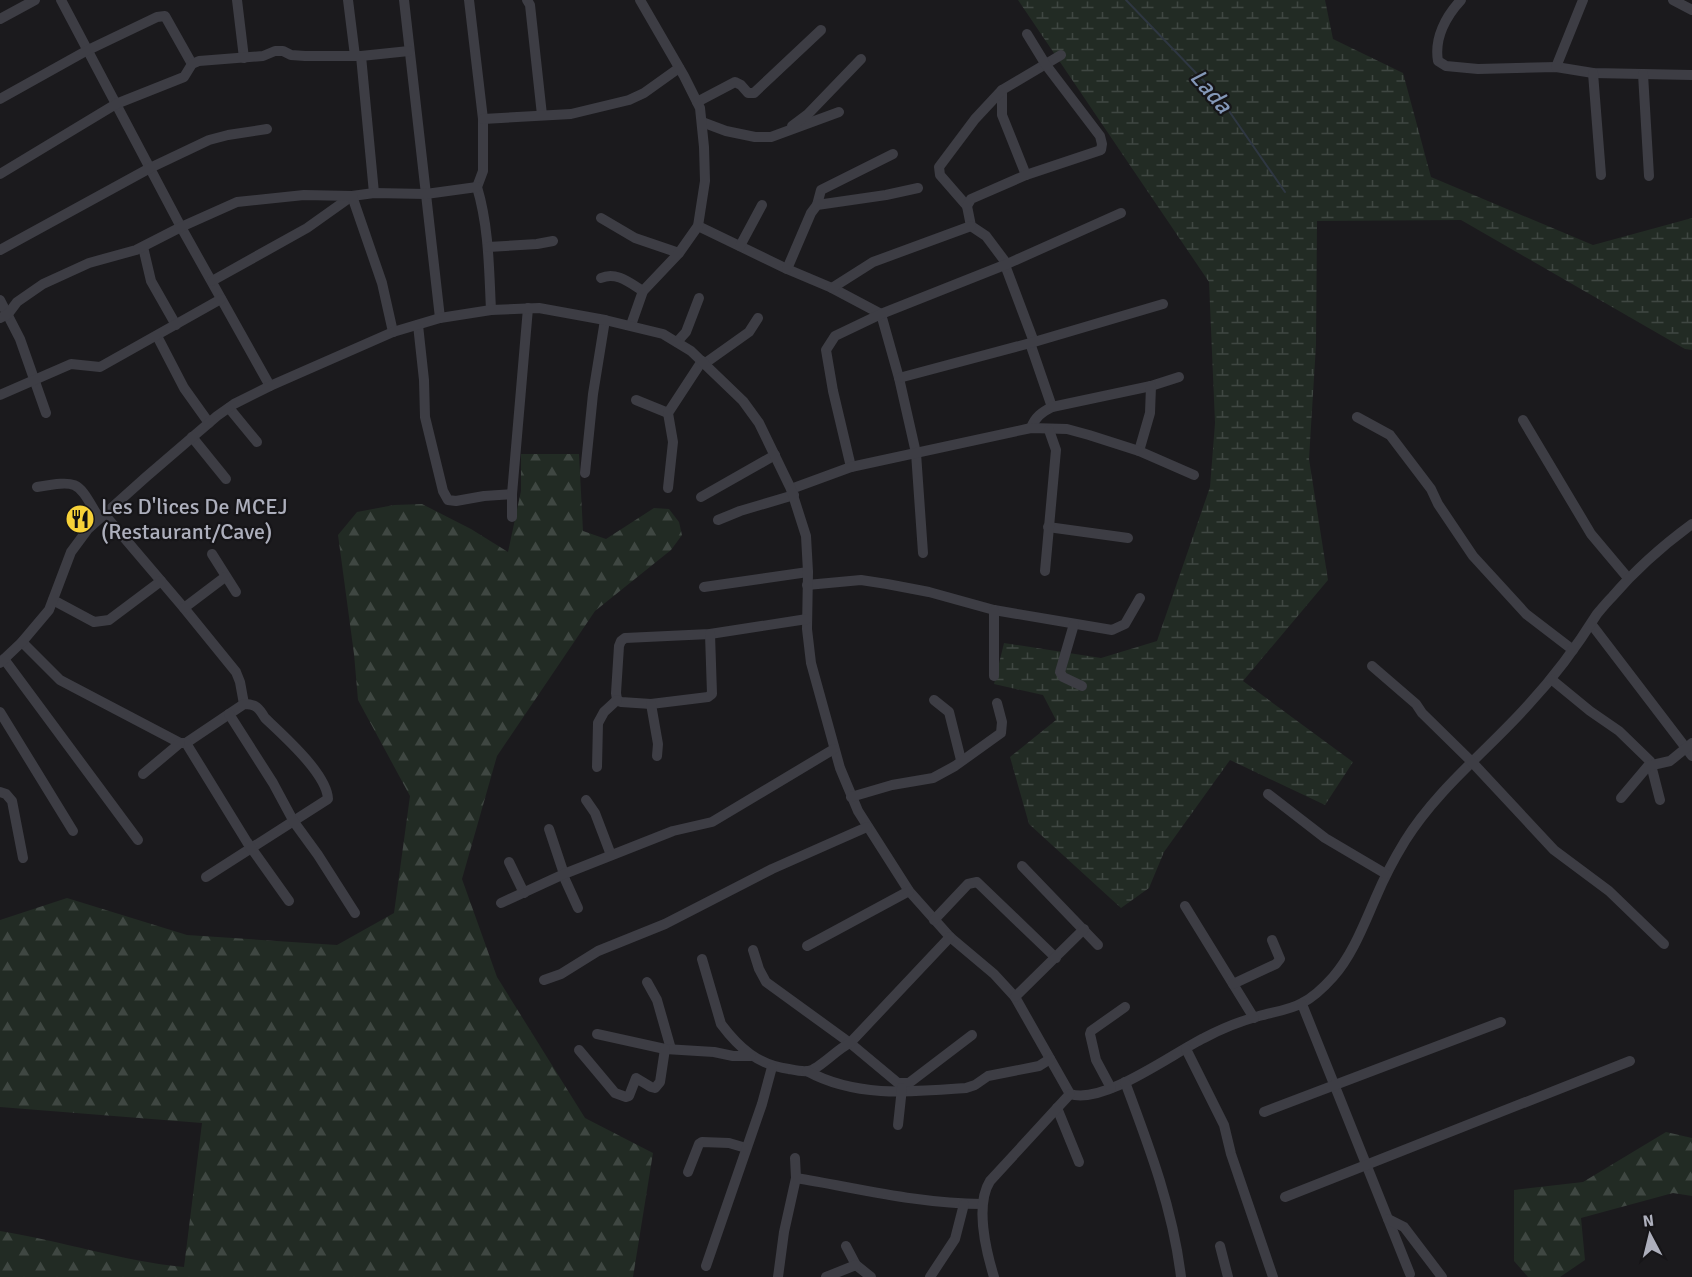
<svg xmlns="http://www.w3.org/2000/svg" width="1692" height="1277" font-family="Signika,sans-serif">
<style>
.forest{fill:url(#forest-firs)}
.wetland{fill:url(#wetland-marsh)}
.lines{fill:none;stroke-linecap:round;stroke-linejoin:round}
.stream{stroke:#2f3742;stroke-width:2}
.minor{stroke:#3d3d44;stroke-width:10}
.labels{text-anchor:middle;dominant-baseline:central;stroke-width:4.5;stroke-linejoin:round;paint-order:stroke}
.poi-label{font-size:22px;fill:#adafbc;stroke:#161518;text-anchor:start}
.water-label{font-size:24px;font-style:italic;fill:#8498b8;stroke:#161518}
</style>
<defs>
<pattern id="forest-firs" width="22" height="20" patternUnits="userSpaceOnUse" patternTransform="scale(1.5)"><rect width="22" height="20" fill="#222b24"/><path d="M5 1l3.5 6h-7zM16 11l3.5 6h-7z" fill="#3f4742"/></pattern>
<pattern id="wetland-marsh" width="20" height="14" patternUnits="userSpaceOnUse" patternTransform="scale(1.5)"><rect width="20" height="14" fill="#222b24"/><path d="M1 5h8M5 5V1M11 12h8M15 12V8" fill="none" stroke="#3f4742"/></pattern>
</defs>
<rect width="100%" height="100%" fill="#1b1a1d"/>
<g class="forest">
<path d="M521,454H579L583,531L606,539L654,508L669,509L679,522L682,535L671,550L595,611L497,756L462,879L497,977L585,1118L653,1153L633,1277H0V1231C62,1241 121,1261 184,1267L202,1123L0,1107V920L67,898L187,935L337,945L394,913L410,796L358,700L354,654L338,535L357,512L394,505L422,504L471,529L508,552L521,491Z"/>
<path d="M1666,1132L1692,1138V1196L1673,1193L1581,1218L1585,1260L1560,1277H1528L1514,1261V1190L1583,1182Z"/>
</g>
<path class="wetland" d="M1018,0H1325L1333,39L1403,73L1431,177L1593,245L1692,218V350L1685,349L1461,220L1317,221L1316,345L1309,459L1328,580L1243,681L1353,762L1325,805L1230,760L1164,852L1149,888L1121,908L1029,824L1010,757L1056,720L1043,695L994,684L1004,643L1101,658L1157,641L1210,487L1215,423L1209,282Z"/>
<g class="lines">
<path class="stream" d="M1126,0L1220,98L1285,192"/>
<g class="minor">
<path d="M61,0L181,227L270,386"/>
<path d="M237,0L244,58"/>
<path d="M348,0L355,56"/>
<path d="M404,0L440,318"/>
<path d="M469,0L483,119V171L477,187C489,227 489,269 491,310"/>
<path d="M527,0L530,5L542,115"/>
<path d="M1461,0C1446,16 1434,38 1438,61L1446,66L1478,69L1556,67L1593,73L1692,75"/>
<path d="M1673,0L1692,10"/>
<path d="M0,19L35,0"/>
<path d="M361,56L374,193"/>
<path d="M1556,67L1583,0"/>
<path d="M1593,73L1601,175"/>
<path d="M1643,74L1649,176"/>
<path d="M1002,90V115L1026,175"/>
<path d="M0,99L86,51L157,17L165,16L192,64"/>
<path d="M697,102L735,82L741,85L748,93H754L821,30"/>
<path d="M483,119L571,114L629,100L644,93L679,68"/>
<path d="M702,122L726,131L755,137H771L839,112"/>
<path d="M792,126L808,114L861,59"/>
<path d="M0,174L116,104L184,77L192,64L199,61L263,56L275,51H283L291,55L305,56H361L409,51"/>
<path d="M817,205L821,190L893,154"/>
<path d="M967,206L940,175L939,167L975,119L1002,90L1061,55"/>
<path d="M601,218L635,238L679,253"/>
<path d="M698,226L787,269L832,288L881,314L899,378L916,453L923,553"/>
<path d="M740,246L762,205"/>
<path d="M143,247L151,281L176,325"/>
<path d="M488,247L537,244L553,241"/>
<path d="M0,250L150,168L209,140L228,135L267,129"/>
<path d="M1007,264L986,236L971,226L967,206L971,199L1026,175L1101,150L1102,144L1100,136L1046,65L1027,34"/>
<path d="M1005,265L1034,342"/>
<path d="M787,269L811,213L817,205L886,195L918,188"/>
<path d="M601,278C616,271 630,283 643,291"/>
<path d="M212,281L307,228L352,196L374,193L426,194L477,187"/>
<path d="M832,288L873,262L971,226"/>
<path d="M0,300L20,339L46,413"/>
<path d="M0,318L8,314L17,302L43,284L89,263L136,250L181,227L237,202L304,195L352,196L382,283L393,332"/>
<path d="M418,325L424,380L425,417L443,491L448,500L456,501L484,496L512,494"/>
<path d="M631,325L643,291L679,253L698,226L705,181L704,147L700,108L684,76L640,0"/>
<path d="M157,336L184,388L209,423"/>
<path d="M677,342L686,332L699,298"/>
<path d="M1030,343L1052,407"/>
<path d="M704,364L749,332L758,318"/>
<path d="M899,378L1034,342L1163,304"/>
<path d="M0,395L71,364L100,367L221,299"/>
<path d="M636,400L668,413"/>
<path d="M229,408L257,442"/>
<path d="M1357,417L1390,435L1431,489L1438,504L1473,556L1526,614L1573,650"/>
<path d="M1523,420L1591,534L1628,578"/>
<path d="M1031,428C1035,417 1042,412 1052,407L1151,386L1179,377"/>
<path d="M192,437L226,479"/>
<path d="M1139,451L1150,413L1151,386"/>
<path d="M851,467L833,391L826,350L835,336L881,314L1007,264L1121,213"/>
<path d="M585,473L593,394L605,320"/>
<path d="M37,487C80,480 77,481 99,518"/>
<path d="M668,488L673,442L668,413L702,361"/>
<path d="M791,489L851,467L1031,428L1067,429L1089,435L1139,451L1194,475"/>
<path d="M701,497L775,455"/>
<path d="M104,514L184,608L236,672L240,682L244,704"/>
<path d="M512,517V494L528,308"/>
<path d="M718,520L740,511L794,495"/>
<path d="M1048,527L1128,538"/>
<path d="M212,554L236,592"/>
<path d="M1045,571L1056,450L1049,430"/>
<path d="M807,585L861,580L887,584L929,592L994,610L1112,630L1125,624L1140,598"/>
<path d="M704,587L808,572"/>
<path d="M53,600L94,622L109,620L161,581"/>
<path d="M184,608L225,577"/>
<path d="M1074,624L1060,672L1063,677L1082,686"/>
<path d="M1592,625L1692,756"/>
<path d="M22,642L60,680L180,743H186L244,704C256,704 259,708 265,718C284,736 327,774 328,799L206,877"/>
<path d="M4,659L138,840"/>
<path d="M0,663L22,642L49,610L71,552L88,529L146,477L217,416L234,404L270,386L393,332L440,318L491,310L539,308L605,320L663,334L691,351L743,401L759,423L791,489L806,536L808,572L807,629L811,663L840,768L858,811L909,891L950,937L994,974L1015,997L1070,1094C1104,1105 1173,1053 1204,1038C1221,1029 1241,1021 1259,1016C1273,1012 1290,1010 1302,1003C1314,997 1325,986 1333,977C1353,954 1364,924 1376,897C1384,878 1394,859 1405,841C1438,788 1488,750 1529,704C1555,676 1577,646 1597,614C1602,608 1607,602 1612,597C1636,569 1662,546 1692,524"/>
<path d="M1372,666L1416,704L1422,713L1472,762L1554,850L1609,891L1664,944"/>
<path d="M994,676V610"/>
<path d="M1551,679L1590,711L1619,731L1650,761L1660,800"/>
<path d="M617,700L616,693L619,646L621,641L625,638L710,634L807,619"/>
<path d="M617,700L621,702L651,704L708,697L712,694L710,634"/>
<path d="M934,700L949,712L961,760"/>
<path d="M651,704L658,744L657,756"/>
<path d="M0,712L73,831"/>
<path d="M229,714L273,783L294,822L318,855L355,913"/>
<path d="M186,743L247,842L289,901"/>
<path d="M597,767L598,723L604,712L617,700"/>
<path d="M143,774L180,743"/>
<path d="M0,792L6,794L12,801L23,858"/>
<path d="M1268,794L1325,838L1386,874"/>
<path d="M851,797L892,785L933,778L955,766L1001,733L1002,722L997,703"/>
<path d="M1621,798L1648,766L1670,761L1692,743"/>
<path d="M586,800L595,813L611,855"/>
<path d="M549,829L564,874"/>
<path d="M509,862L524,893"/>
<path d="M1022,866L1098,945"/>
<path d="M563,875L578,908"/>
<path d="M501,903L564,874L673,831L712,822L834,749"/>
<path d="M1185,906L1254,1018"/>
<path d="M934,920L968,884L977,882L1056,958"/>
<path d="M807,946L909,891"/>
<path d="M753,950L759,969L766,982L850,1043L898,1083H909L972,1035"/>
<path d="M702,959L721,1024C739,1048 758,1065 789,1069C794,1070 802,1072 808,1071C818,1070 837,1049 850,1043L950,937"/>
<path d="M544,980L561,974L598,951L665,924L772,869L867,827"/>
<path d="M647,982L657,1000L671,1049"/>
<path d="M1233,984L1276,964L1280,959L1272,940"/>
<path d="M1015,997L1084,929"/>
<path d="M1302,1004L1410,1274"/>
<path d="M597,1034L665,1049L714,1052L733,1056H751"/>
<path d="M1186,1049L1224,1125L1231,1154L1273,1277"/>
<path d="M579,1050L615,1093L626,1097L629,1096L636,1078L651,1087L655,1088L660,1082L665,1049"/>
<path d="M807,1071C856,1098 913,1092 966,1088L975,1085L988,1076L1039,1066L1050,1059"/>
<path d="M1125,1082C1149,1146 1173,1209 1181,1277"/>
<path d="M1111,1088L1096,1060L1090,1034L1091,1031L1125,1007"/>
<path d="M1057,1108L1079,1162"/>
<path d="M1264,1112L1501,1022"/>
<path d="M898,1125L902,1088"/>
<path d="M688,1172L699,1144L702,1142L729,1143L746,1148"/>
<path d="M796,1178C857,1188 920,1204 982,1204"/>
<path d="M1285,1197L1630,1061"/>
<path d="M1388,1219L1404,1227L1442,1277"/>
<path d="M846,1246L856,1265L871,1277"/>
<path d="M1220,1246L1228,1277"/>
<path d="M706,1266L762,1104L772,1067"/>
<path d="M778,1277L784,1232L796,1178L795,1158"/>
<path d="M826,1277L856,1265"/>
<path d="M930,1277L955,1239L964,1204"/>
<path d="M994,1277C986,1251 975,1205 990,1181L1070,1094"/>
</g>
</g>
<defs>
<g id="restaurant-disc" transform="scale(1.5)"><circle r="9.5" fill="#f7d238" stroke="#161518"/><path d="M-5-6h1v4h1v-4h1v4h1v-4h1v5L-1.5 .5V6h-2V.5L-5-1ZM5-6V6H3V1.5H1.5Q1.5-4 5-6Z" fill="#111"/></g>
</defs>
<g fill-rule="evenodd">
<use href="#restaurant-disc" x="80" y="519"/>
</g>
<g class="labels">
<g class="poi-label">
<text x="101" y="506">Les D'lices De MCEJ<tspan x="101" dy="25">(Restaurant/Cave)</tspan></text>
</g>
<g class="water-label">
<text transform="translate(1211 91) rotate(49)">Lada</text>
</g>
</g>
<g transform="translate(1650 1235) rotate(353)" stroke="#161518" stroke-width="4.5" paint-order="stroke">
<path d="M0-4.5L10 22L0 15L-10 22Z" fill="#adafbc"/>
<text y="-9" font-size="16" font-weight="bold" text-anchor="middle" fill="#adafbc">N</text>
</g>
</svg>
